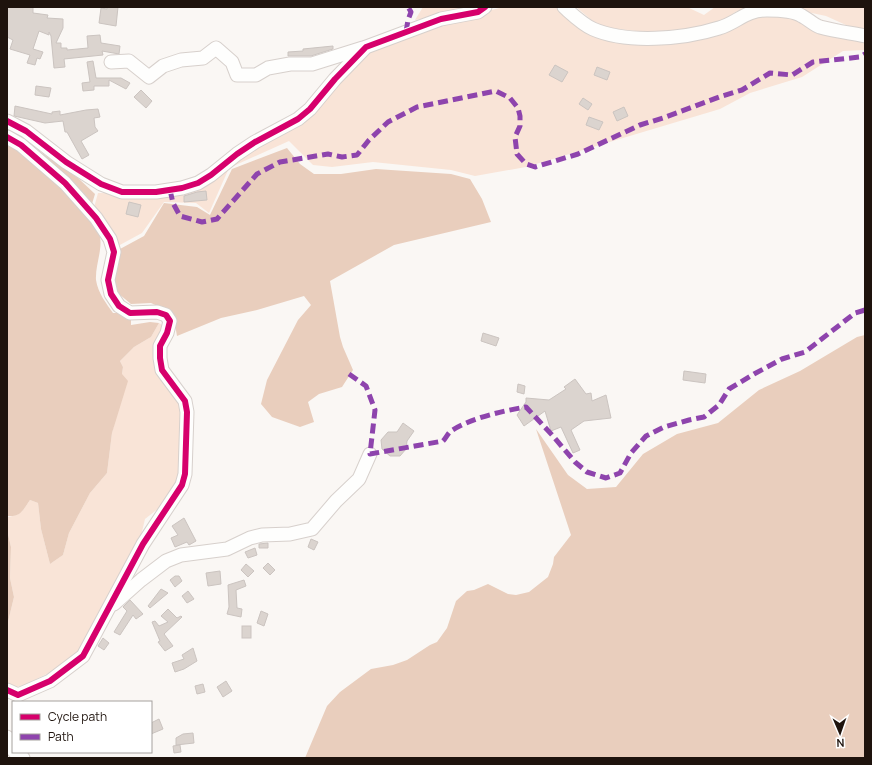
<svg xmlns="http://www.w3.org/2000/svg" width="872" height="765" font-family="Manrope,sans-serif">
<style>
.green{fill:#f9e4d7}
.forest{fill:#e9cebd}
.building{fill:#dbd4cf;stroke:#cbc4c0}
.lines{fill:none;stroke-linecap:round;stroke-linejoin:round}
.minor-casing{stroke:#d7d0cc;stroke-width:15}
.minor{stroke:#fefefd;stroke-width:13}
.quiet{stroke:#8e44ad;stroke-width:5;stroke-dasharray:10 5;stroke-linecap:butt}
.cycleway-casing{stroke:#fff;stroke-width:8}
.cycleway{stroke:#d6006c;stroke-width:6}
</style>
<rect width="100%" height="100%" fill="#faf7f4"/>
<g class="green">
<path d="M423,7H473L469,10L415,20Z"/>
<path d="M503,7H559L576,22L640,42L758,14L796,16L865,39V50L843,51L802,77L750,93L720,109L526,167L475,176L451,170L373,162L332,167L313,165L289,141L229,168L209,213L196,203L164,202L142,233L118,246L93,211L98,193L167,194L283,133L370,47L420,29Z"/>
<path d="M576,7H687L704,15L715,7H758L737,11L721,22L663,34L600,27Z"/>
<path d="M783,7H865V31L857,30L826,16Z"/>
<path d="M159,323L165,327L160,342L176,395L183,412L180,478L164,504L145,519L139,544L98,613L79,651L51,672L24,685L13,688L7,684V626L14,597L10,578L11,547L7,530V517C21,515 22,512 30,500L38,503L41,529L50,564L63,555L69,533L90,493L107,473L112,433L116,416L123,367L120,361L134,347L151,337Z"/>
</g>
<g class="forest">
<path d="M7,138L39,151L78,178L95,194L88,217C91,221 95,225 98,230C105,246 95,263 96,280C98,293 106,303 113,313H122L131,318V325L150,322L159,323L151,337L134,347L120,361L123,367L122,374L128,381L112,433L107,473L90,493L69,533L63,555L50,564L41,529L38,503L30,500C23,510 21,517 8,516L7,515Z"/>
<path d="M287,148L300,164L314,174H341L376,169L451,174L470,179L482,199L491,222L394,245L330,281L340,337L343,347L353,370L342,387L319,394L308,402L314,422L300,427L272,417L261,404L267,380L298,320L311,305L304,296L257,310L221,318L177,336L173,313L151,303L131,304L113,289L116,264L120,249L144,236L164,203L197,207L210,215L232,169Z"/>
<path d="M865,335V758H305L327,706L340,692L371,669L393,665L407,660L430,645L437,642L447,628L456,601L467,591L474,590L488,584L508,594L516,595L529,592L548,577L553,564L554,557L571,535L536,429L568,475L587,489L616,487L643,454L677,434L718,423L759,390L800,371L857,337Z"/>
<path d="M7,530L11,547L10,578L14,597L7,626Z"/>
</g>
<g class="building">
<path d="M7,7H33V13L48,15L47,18L63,19V28L56,43H61V48H67V50L88,48L87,36L100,35L101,43L120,46L119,54L102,51L103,55L64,59L65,67L54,68L51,36L49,32V35L39,31L33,49L43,52L40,59L37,58L35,65L27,63L30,55L10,49L13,40L7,37Z"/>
<path d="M107,7H118L116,26L99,23L101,8L107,9Z"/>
<path d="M333,46V49L311,56H288V52L303,51V49Z"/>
<path d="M93,61L96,78H121L130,83L126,89L109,80V86H94V90L83,91L82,83L90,82L87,62Z"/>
<path d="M555,65L568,72L562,82L549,75Z"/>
<path d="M597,67L610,72L607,80L594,75Z"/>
<path d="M36,86L51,88L49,97L35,95Z"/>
<path d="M141,90L152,101L146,108L134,97Z"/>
<path d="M583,98L592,104L588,110L579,104Z"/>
<path d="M15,106L52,114V112L60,111V115L86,110L98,109L100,117L94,118L95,127L98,131L81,141L89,155L82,159L67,132H65L63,121L45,123L14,116Z"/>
<path d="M624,107L628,116L617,121L613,112Z"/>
<path d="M589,117L603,122L599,130L586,125Z"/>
<path d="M206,191L207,200L184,202V196L197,192Z"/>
<path d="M129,202L141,205L138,217L126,214Z"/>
<path d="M483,333L499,338L496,346L481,341Z"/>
<path d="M684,371L706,374L705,383L683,380Z"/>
<path d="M575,379L586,394L591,393L592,401L606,395L611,418L584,421L571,430L580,450L573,453L561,427L551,431L545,411L524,426L517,415L526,402V398L549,400L566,389L564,387Z"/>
<path d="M518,384L525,386L524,394L517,392Z"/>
<path d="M403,423L414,431L407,441L406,449L400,456H390L382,449L381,440L388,432H397Z"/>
<path d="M184,518L196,541L189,545L187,542L175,547L171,538L178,535L172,526Z"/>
<path d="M311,539L318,542L314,550L308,547Z"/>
<path d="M268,543V548H259V544Z"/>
<path d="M255,548L257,555L248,558L245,552Z"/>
<path d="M268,563L275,570L270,575L263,568Z"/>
<path d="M246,564L254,571L248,577L241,570Z"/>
<path d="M220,571L221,584L208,586L206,573Z"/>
<path d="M175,576H179L182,581L175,587L170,580Z"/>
<path d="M244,580L246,586L236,590L237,608L242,609L241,617L227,614L229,607L228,585Z"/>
<path d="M161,589L168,593L150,608L148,606Z"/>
<path d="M188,591L194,599L187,603L182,596Z"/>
<path d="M130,600L143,614L136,619L133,615L120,635L114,632L127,611L123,607Z"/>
<path d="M168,609L177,618L181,616L182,617L164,634L173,646L165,651L158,642L160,641L152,622L155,621L159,626L168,622L161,616Z"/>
<path d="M261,611L268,614L264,626L257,623Z"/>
<rect x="242" y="626" width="9" height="12"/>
<path d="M103,638L109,643L104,650L98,646Z"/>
<path d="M193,648L197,661L184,669L175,672L172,663L184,659L182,655Z"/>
<path d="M226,681L232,691L223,697L217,687Z"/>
<path d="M203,684L205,692L197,694L195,686Z"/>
<path d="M159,719L163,729L151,734V723Z"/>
<path d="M193,733L194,743L176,745V738L183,734Z"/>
<path d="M180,745L181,752L174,753L173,746Z"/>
</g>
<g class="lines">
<g class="minor-casing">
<g id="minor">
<path d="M564,7C573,15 582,24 593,29C627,44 684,39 719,28C737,23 745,10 767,10C777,10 793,10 802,16C808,19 814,25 820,27C835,31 850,33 865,36"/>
<path d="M111,62L129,61L149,77L163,66L181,60L203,58L216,48L232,62L237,75H256L268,68L290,64H312L363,48"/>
<path d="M7,121L26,131L66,162L101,184L122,192H156L182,188L198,183L211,175L237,154L255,142L298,119L310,109L335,79L366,47L441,19L478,12L485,7"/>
<path d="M7,137L21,145L65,183L96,218L110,239L114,252L108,280L111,294L119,306L130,313L157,312L166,315L170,321L167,333L160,346V358L162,370L185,401L187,412L185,474L182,485L143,544L83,656L50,681L18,695L7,690"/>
<path d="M114,604L141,580L166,561L181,555L227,549L250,538L262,535L290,534L312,529L336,501L359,479L370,454"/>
<path d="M7,737L13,750"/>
<path d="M15,752L18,756L23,758"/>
</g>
</g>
<use href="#minor" class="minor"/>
<g class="quiet">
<path d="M406,32L408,20L411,12L408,7"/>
<path d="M170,190L173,203L180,216L202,222L217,219L257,174L280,162L328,154L342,157L357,155L369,140L388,122L417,107L496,91L510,98L518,108L520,116V126L515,137L517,154L526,164L535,167L578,154L640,125L663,118L722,96L742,90L770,73L792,75L813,62L860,57L865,54"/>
<path d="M349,374L366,386L375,410L370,454L443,441C446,438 448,433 451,431C471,418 502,411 526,407L553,436L575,462L587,472L606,478L620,473L631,453L646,436L664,427L689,420L704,417L719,405L729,389L754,374L782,359L805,352L855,313L865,310"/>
</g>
<g class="cycleway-casing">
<g id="cycleway">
<path d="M7,121L26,131L66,162L101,184L122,192H156L182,188L198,183L211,175L237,154L255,142L298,119L310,109L335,79L366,47L441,19L478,12L485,7"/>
<path d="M7,137L21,145L65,183L96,218L110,239L114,252L108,280L111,294L119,306L130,313L157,312L166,315L170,321L167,333L160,346V358L162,370L185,401L187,412L185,474L182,485L143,544L83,656L50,681L18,695L7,690"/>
</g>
</g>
<use href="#cycleway" class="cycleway"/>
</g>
<rect width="872" height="765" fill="none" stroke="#1e130d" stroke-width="16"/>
<rect x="12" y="701" width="140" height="52" fill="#ffffff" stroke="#a5a19e"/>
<rect x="20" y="714" width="20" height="6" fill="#d6006c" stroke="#a5a19e"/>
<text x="48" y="721" font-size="12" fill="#1e130d">Cycle path</text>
<rect x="20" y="734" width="20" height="6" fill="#8e44ad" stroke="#a5a19e"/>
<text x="48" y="741" font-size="12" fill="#1e130d">Path</text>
<g transform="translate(840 733) rotate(178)" stroke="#ffffff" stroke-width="3" paint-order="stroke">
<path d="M0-3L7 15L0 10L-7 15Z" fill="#1e130d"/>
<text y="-6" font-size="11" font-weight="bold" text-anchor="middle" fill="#1e130d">N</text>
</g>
</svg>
